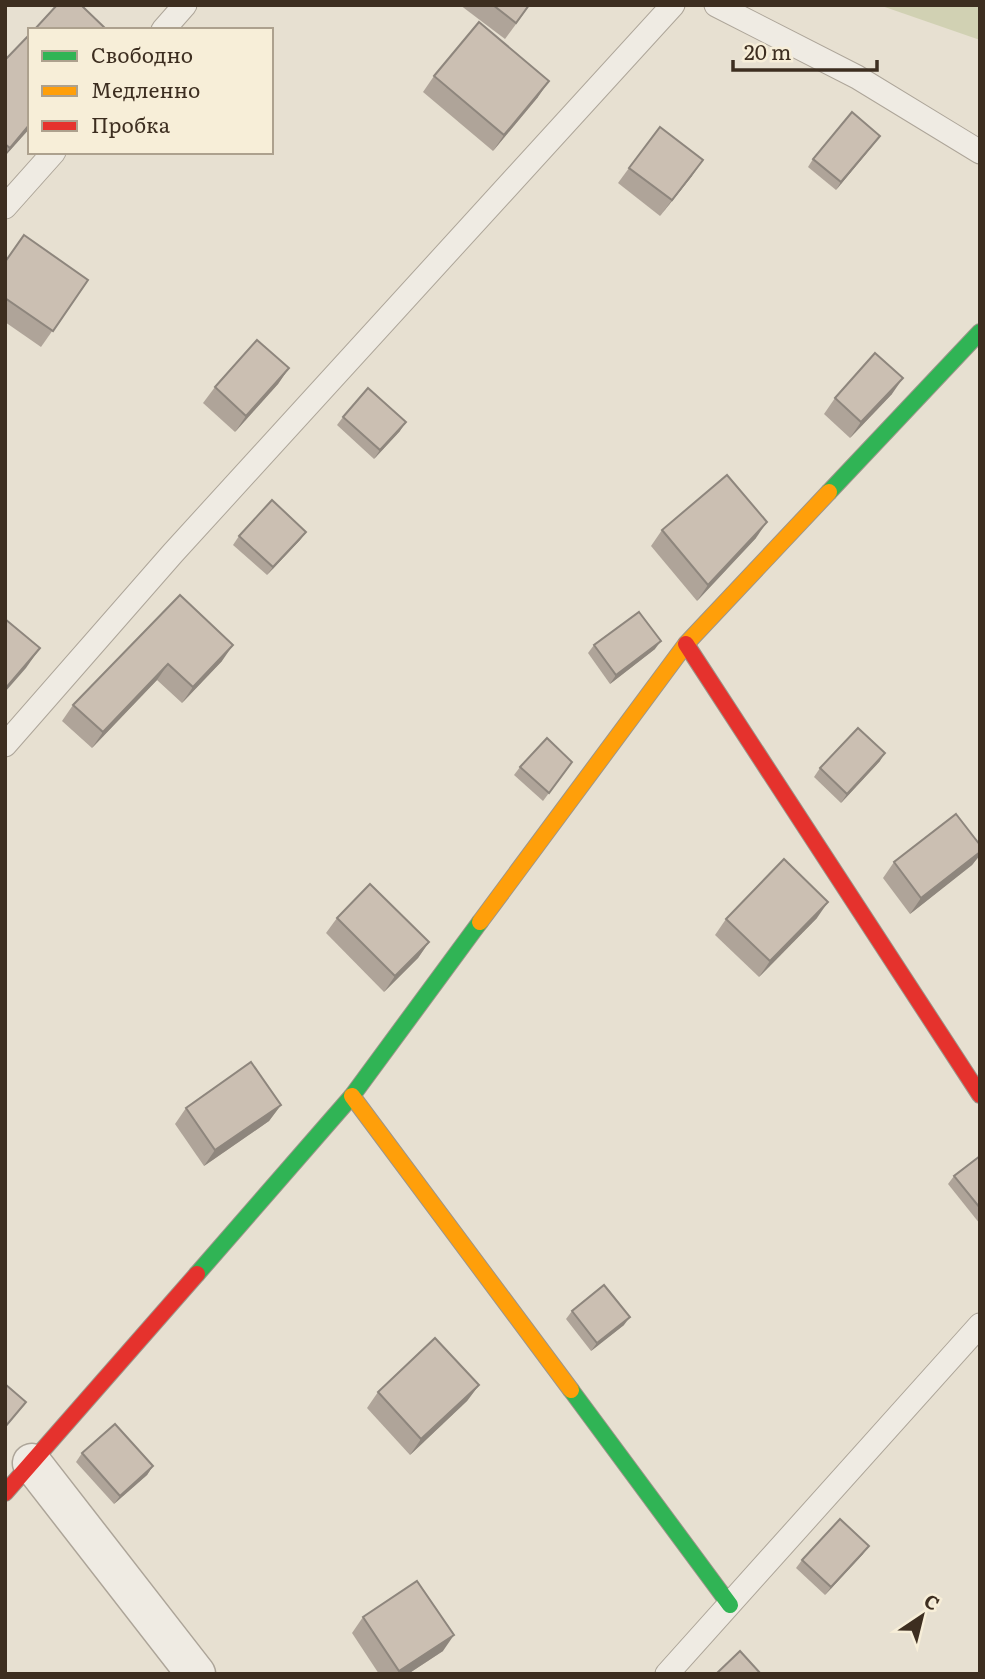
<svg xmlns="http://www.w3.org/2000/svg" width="985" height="1679" font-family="Literata,serif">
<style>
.cemetery{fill:#d1d1b3}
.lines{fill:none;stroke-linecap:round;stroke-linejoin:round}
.lane-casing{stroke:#ada599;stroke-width:25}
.street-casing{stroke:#ada599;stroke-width:41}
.fast-casing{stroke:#9c958a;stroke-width:18}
.slow-casing{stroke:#9c958a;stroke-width:18}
.jam-casing{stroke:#9c958a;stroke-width:18}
.lane{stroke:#efebe3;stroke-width:23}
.street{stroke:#efebe3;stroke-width:38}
.fast{stroke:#30b455;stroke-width:16}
.slow{stroke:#ff9f0a;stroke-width:16}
.jam{stroke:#e5322d;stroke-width:16}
.wall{fill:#afa499}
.shaded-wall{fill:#8e867d}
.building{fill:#cbbfb2;stroke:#8e867d;stroke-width:2}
</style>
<rect width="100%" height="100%" fill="#e7e0d1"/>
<path class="cemetery" d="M879,5H980V40Z"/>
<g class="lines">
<g class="lane-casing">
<g id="lane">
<path d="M716,5L857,77L980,152"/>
<path d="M163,30L185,5"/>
<path d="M5,207L54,152"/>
<path d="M5,745L173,553L673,5"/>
<path d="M667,1674L980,1325"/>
</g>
</g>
<g class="street-casing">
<path id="street" d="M32,1463L196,1674"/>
</g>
<g class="fast-casing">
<g id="fast">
<path d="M829,492L980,332"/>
<path d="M197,1274L352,1096L480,922"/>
<path d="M571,1390L730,1605"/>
</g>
</g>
<g class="slow-casing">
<g id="slow">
<path d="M480,922L686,644L829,492"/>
<path d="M352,1096L571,1390"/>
</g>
</g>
<g class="jam-casing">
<g id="jam">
<path d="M686,644L980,1095"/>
<path d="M5,1493L197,1274"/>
</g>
</g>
<use href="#lane" class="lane"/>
<use href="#street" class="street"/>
<use href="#fast" class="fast"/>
<use href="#slow" class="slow"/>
<use href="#jam" class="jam"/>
</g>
<g class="wall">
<path d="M460,5H530L505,39Z"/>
<path d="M5,60L30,128L5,156Z"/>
<path d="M434,76L538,97L493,151L423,92Z"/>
<path d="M874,144L836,190L808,167L813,159Z"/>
<path d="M629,168L692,176L660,216L618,183Z"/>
<path d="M5,262L88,280L41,347L5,322Z"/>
<path d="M289,368L278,384L235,432L203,403L215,387Z"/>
<path d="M892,394L850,438L824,414L835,398Z"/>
<path d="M343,417L400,431L374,459L337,425Z"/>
<path d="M662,530L756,538L697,601L651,546Z"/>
<path d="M306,532L300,540L267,575L233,545L239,536Z"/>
<path d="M180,595L222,661L182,703L157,680L92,748L62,721L73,705Z"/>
<path d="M594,645L655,649L610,684L588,653Z"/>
<path d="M880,761L841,803L814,777L820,768Z"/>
<path d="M572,762L543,801L514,775L520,767Z"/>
<path d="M980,845V855L972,865L910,914L883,878L894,862Z"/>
<path d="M337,918L429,942L418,958L384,992L326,933Z"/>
<path d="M817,918L759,977L715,935L726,919Z"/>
<path d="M281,1105L269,1121L204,1166L175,1124L186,1108Z"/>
<path d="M980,1156V1224L948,1184L954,1176Z"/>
<path d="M572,1311L624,1325L591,1351L566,1319Z"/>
<path d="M479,1385L467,1401L410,1455L367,1408L378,1392Z"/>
<path d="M82,1453L153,1466L147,1475L114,1504L76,1462Z"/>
<path d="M863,1554L825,1595L796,1568L802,1560Z"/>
<path d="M363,1617L443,1651L408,1674H379L352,1633Z"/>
</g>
<g class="shaded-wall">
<path d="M549,81L538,97L493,151L504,135Z"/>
<path d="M30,124V128L5,156V154Z"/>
<path d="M880,136L874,144L836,190L841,182Z"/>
<path d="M703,160L692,176L660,216L672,200Z"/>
<path d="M289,368L278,384L235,432L246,416Z"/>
<path d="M903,378L892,394L850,438L861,422Z"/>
<path d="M406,422L400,431L374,459L380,450Z"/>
<path d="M767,522L756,538L697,601L708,585Z"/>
<path d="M306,532L300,540L267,575L273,567Z"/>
<path d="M661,641L655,649L610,684L616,675Z"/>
<path d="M233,645L222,661L182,703L193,687Z"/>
<path d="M40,648L26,668L5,692V689Z"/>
<path d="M168,664L157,680L92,748L103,732Z"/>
<path d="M885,753L880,761L841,803L847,794Z"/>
<path d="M980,852V855L972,865L910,914L921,898Z"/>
<path d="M828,902L817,918L759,977L770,961Z"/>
<path d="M429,942L418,958L384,992L395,976Z"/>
<path d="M281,1105L269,1121L204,1166L215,1150Z"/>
<path d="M630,1317L624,1325L591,1351L597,1343Z"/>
<path d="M479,1385L467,1401L410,1455L421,1439Z"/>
<path d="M153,1466L147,1475L114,1504L120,1496Z"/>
<path d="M869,1546L863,1554L825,1595L831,1587Z"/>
<path d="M454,1635L443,1651L408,1674H398L399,1671Z"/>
</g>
<g class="building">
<path d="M57,5H81L107,30H34Z"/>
<path d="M493,5H529L516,23Z"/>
<path d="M479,22L549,81L504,135L434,76Z"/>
<path d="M30,34V124L10,148L5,144V60Z"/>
<path d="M852,112L880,136L841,182L813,159Z"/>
<path d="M660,127L703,160L672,200L629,168Z"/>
<path d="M24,235L88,280L53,331L5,298V262Z"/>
<path d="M257,340L289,368L246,416L215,387Z"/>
<path d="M875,353L903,378L861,422L835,398Z"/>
<path d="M368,388L406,422L380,450L343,417Z"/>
<path d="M727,475L767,522L708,585L662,530Z"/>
<path d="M272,500L306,532L273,567L239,536Z"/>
<path d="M180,595L233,645L193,687L168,664L103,732L73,705Z"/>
<path d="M639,612L661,641L616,675L594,645Z"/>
<path d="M5,619L40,648L5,689Z"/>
<path d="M858,728L885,753L847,794L820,768Z"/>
<path d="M547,738L572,762L549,793L520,767Z"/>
<path d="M956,814L980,845V852L921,898L894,862Z"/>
<path d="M784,859L828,902L770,961L726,919Z"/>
<path d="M370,884L429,942L395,976L337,918Z"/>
<path d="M251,1062L281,1105L215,1150L186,1108Z"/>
<path d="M980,1156V1208L954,1176Z"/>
<path d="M604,1285L630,1317L597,1343L572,1311Z"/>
<path d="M435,1338L479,1385L421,1439L378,1392Z"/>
<path d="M5,1384L26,1402L5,1427Z"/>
<path d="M115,1424L153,1466L120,1496L82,1453Z"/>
<path d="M840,1519L869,1546L831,1587L802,1560Z"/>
<path d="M417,1581L454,1635L399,1671L363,1617Z"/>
<path d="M740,1651L761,1674H716Z"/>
</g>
<rect width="985" height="1679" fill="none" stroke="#3d2e20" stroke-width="14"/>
<rect x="28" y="28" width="245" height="126" fill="#f7eed8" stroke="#ada18e" stroke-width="2"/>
<rect x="42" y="51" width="35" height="10" fill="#30b455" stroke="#ada18e" stroke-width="2"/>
<text x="91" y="63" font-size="21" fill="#3d2e20">Свободно</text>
<rect x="42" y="86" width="35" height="10" fill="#ff9f0a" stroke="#ada18e" stroke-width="2"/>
<text x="91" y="98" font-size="21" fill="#3d2e20">Медленно</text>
<rect x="42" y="121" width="35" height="10" fill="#e5322d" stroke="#ada18e" stroke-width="2"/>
<text x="91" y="133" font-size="21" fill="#3d2e20">Пробка</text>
<g transform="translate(922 1616) rotate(35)" stroke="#f7eed8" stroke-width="5" paint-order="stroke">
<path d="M0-5L12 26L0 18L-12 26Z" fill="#3d2e20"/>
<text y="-10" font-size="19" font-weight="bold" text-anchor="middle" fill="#3d2e20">С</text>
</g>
<path d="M733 60v10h144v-10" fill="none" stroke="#3d2e20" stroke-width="3.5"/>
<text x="744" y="60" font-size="21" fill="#3d2e20" stroke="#f7eed8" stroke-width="5" paint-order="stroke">20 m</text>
</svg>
